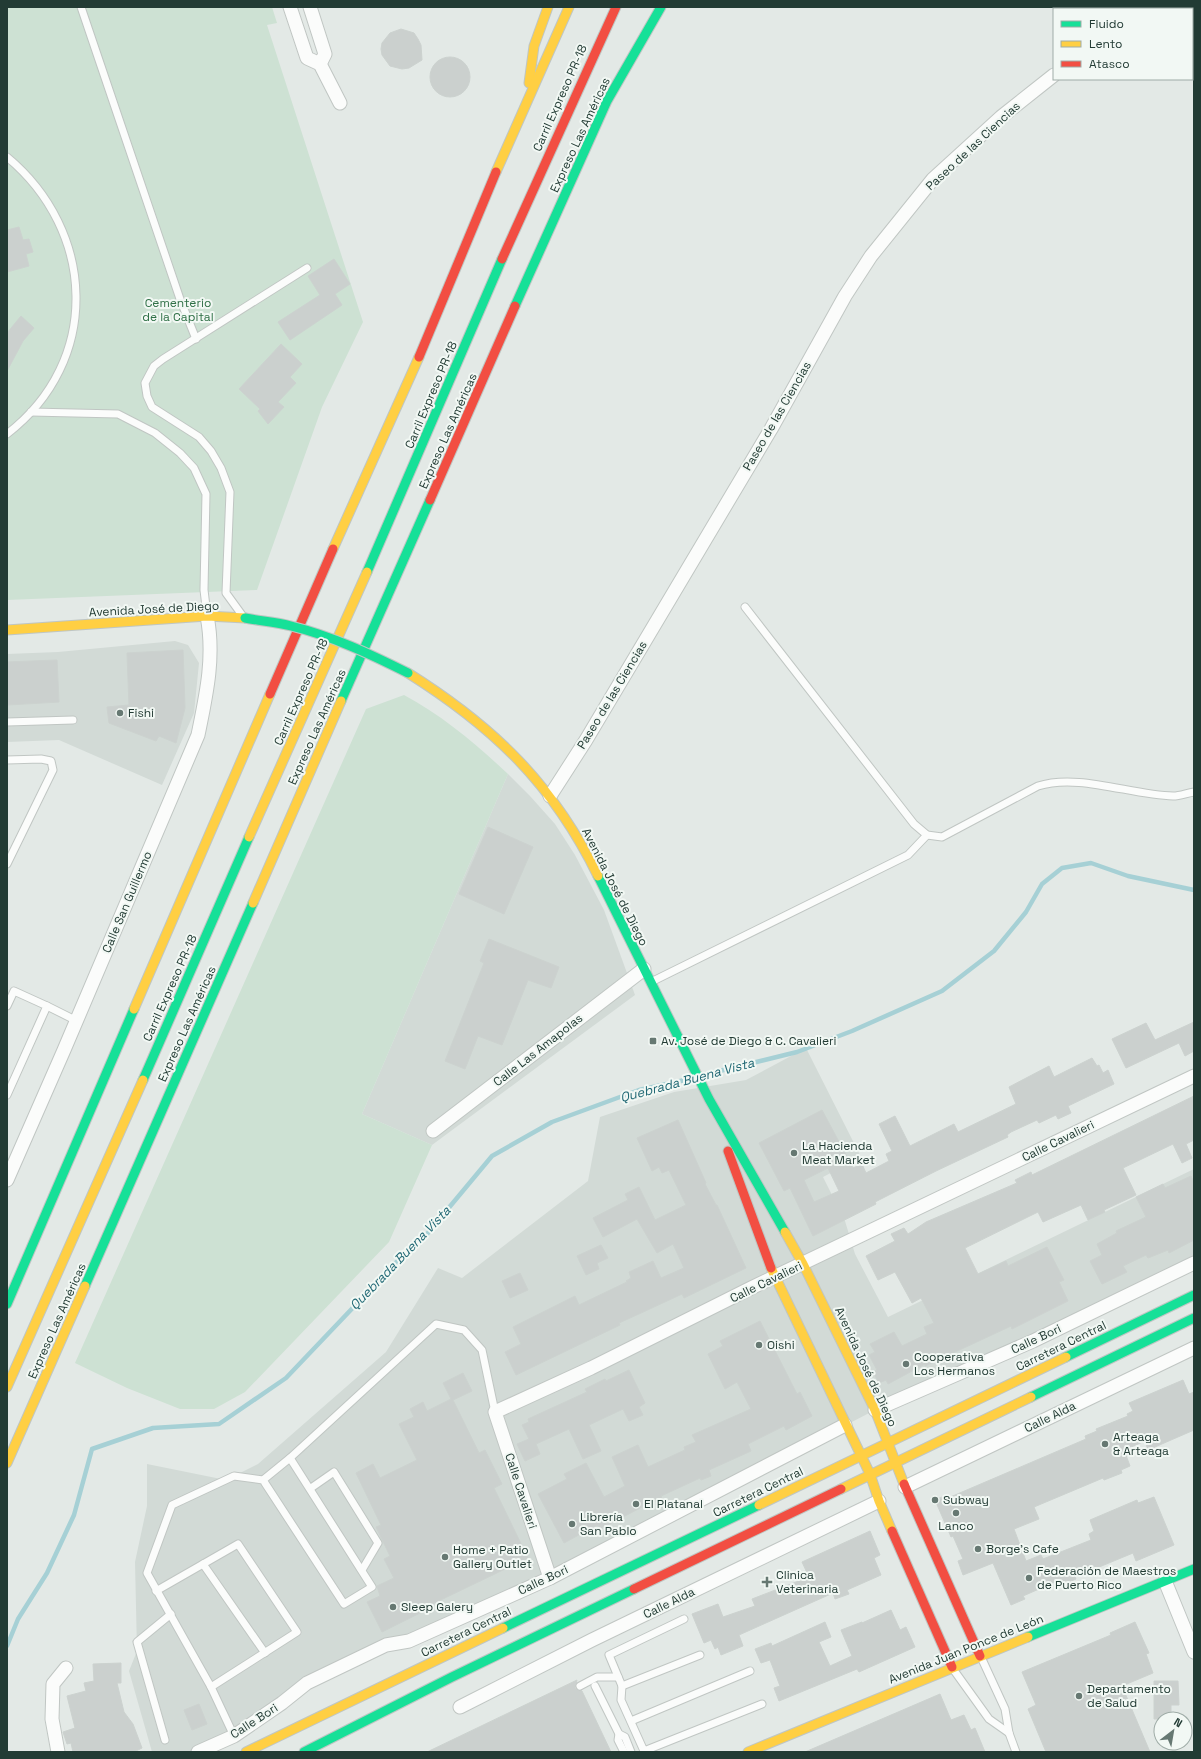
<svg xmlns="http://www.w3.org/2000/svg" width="1201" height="1759" font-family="'Space Grotesk',sans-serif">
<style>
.built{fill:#d2dad6}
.green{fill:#cde1d3}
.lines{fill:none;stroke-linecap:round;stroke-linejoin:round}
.stream{stroke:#a6d0d5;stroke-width:4.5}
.building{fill:#cbd0ce;stroke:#ccd2cf;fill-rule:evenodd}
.lane-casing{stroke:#c0c6c3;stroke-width:9}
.street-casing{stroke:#c0c6c3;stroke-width:15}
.fast-casing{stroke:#bfc6c3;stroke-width:11}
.slow-casing{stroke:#bfc6c3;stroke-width:11}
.jam-casing{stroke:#bfc6c3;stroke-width:11}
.lane{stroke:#fbfcfb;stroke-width:7}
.street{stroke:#fbfcfb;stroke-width:13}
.fast{stroke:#16e098;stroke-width:9}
.slow{stroke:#ffcf43;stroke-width:9}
.jam{stroke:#f24e42;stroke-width:9}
.fast-bridge-casing{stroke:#bfc6c3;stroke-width:11;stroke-linecap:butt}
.fast-bridge{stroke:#16e098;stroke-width:9}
.poi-dot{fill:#667872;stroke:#f2f8f4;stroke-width:1.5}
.labels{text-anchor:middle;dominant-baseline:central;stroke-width:4;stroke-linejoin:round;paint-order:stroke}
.street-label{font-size:12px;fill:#223b34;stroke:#f2f8f4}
.park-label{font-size:12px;fill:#2f7046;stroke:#f2f8f4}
.poi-label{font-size:12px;fill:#223b34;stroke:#f2f8f4;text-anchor:start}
.water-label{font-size:13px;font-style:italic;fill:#206874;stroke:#f2f8f4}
</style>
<rect width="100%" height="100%" fill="#e3e9e6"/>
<g class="built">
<path d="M175,641L188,645L199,663L194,713L162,785L59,740L7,742V654L58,652Z"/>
<path d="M508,774L530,796L555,824L575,855L604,910L635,995L432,1145L362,1114Z"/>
<path d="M806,1048L861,1157L823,1177L845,1221L855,1254L888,1317L1194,1169V1263L875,1410L550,1578L386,1645L198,1752H152L129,1671L137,1651L135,1562L147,1506V1464L226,1480L258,1464L386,1352L438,1268L462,1278L588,1181L600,1117L674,1092L746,1080Z"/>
</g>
<g class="green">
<path d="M7,7H272L277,23L267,25L363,322L322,407L257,590L7,600Z"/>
<path d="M404,695C443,716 476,744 508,774L362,1114L432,1145L389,1242L245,1392L214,1409H180L127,1388L75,1363L366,709Z"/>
</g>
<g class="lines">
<g class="stream">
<path d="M703,1075L797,1052L852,1031L942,991L994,951L1026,912L1042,884L1062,868L1091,863L1128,876L1194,890"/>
<path d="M7,1646L18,1619L47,1573L74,1515L92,1449L153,1428L219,1424L286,1378L405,1253L427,1234L492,1156L552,1122L639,1090L694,1078"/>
</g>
</g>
<g class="building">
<path d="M401,29L414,33L418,39L421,45L422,60L409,68L402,69L390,66L382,55L381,49L382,43L390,33Z"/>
<circle cx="450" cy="77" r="20"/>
<path d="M19,227L23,240L29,239L33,252L26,254L29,266L7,272V230Z"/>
<path d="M334,259L350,284L335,294L342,305L290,340L278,322L320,295L308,276Z"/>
<path d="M21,316L34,328L23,341L7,371V333Z"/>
<path d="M281,344L302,364L290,377L296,383L278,402L284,407L268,424L258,411L260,409L239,389Z"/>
<path d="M183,650L185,708L176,743L159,736L156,741L109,723L107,707L129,705L127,653Z"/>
<path d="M57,660L59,702L7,705V662Z"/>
<path d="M488,827L533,847L504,914L459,894Z"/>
<path d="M489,939L559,967L551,988L528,980L502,1045L478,1036L465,1069L445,1061L484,963L480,961Z"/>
<path d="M1194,1022V1051L1185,1056L1179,1043L1126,1068L1112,1039L1146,1023L1155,1040Z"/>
<path d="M1092,1058L1097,1066L1099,1065L1103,1073L1108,1070L1114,1084L1068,1106L1071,1113L1058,1119L1056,1115L1039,1123L1037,1120L1011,1132L1007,1135L1008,1137L936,1171L875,1202L876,1204L813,1236L790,1188L784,1191L759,1143L822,1110L853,1168L862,1164L866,1173L889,1161L886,1154L892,1151L879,1124L895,1116L910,1146L954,1124L958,1132L1016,1104L1009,1087L1049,1066L1054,1077ZM828,1168L839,1191L814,1202L804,1180Z"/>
<path d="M1194,1096V1140L1186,1144L1192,1158L1182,1163L1173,1144L1123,1168L1136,1195L1104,1210L1105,1212L1088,1220L1081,1205L1043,1222L1038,1212L965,1248L978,1274L1006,1261L1008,1266L1047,1247L1064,1280L1059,1282L1068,1301L1012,1329L1011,1326L925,1366V1364L888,1384L886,1380L879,1383L873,1372L877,1370L869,1355L875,1352L870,1344L894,1332L902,1346L927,1334L924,1327L934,1323L921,1298L912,1303L895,1272L878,1280L866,1256L895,1241L891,1234L904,1228L908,1234L926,1222L1017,1183L1015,1180L1031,1172L1032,1175Z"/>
<path d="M678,1120L706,1183L705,1184L716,1205H717L746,1268L684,1298L682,1294L641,1313L619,1323L620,1325L516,1375L505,1352L521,1344L513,1327L575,1296L579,1305L627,1282L626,1281L631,1278L629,1272L653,1261L661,1278L684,1268L673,1244L657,1253L637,1219L603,1237L593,1218L628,1200L625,1194L639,1187L655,1220L686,1205L669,1170L662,1173L659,1167L652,1171L637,1138Z"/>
<path d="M1191,1176L1194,1183V1240L1169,1253L1168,1250L1148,1258L1146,1255L1123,1266L1127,1272L1102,1284L1090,1261L1102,1255L1097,1244L1117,1233L1116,1231L1146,1217L1136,1197L1163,1184L1165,1188Z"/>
<path d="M601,1245L608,1258L597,1263L599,1269L586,1275L577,1256Z"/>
<path d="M520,1273L528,1290L510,1298L502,1281Z"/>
<path d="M760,1321L797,1394L800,1392L812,1416L786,1430L784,1426L748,1444L751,1451L709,1470L711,1476L701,1480L700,1478L661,1496L662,1499L644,1506L602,1528L597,1525L564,1543L538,1494L567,1479L564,1474L586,1463L604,1497L625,1486L612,1457L638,1445L648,1467L685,1450L684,1447L696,1442L692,1435L751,1409L737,1382L725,1389L708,1354L723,1346L720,1341Z"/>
<path d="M629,1370L645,1403L639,1407L643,1415L629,1421L623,1409L589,1425L601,1451L583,1459L569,1429L536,1444L540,1454L525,1461L517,1444L529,1439L522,1425L529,1422L528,1419L587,1392L585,1389L605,1379L606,1381Z"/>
<path d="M463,1373L472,1391L453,1400L479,1453L485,1450L502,1484L494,1488L528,1558L422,1609L424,1611L382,1632L367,1602L380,1596L377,1586L394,1578L384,1559L390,1556L376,1527L381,1525L356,1473L373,1464L380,1478L417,1460L399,1424L414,1417L410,1409L423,1402L427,1411L451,1399L443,1383Z"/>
<path d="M1183,1380L1189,1394L1194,1392V1430L1148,1450L1145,1441L1124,1450L1130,1466L1121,1470L1122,1473L1104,1480L1103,1478L1034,1507L1039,1519L1014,1529L1026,1561L1041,1555L1043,1559L1091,1540L1089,1534L1094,1531L1090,1520L1137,1500L1138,1503L1154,1497L1174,1545L1136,1561L1133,1553L1075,1577L1076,1579L1057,1587L1055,1582L1023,1596L1025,1599L1011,1605L993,1563L963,1575L958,1561L963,1559L953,1536L951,1537L935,1500L947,1495L948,1498L1086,1439L1085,1436L1097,1431L1096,1429L1128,1416L1127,1414L1133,1411L1129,1403Z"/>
<path d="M870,1531L880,1555L874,1558L881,1575L847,1590L849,1594L835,1599L833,1593L739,1635L743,1646L721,1655L718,1647L715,1649L711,1640L704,1643L692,1614L718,1604L723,1617L755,1606L752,1599L809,1577L802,1562Z"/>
<path d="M891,1610L900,1630L906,1627L915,1647L859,1672L857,1669L779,1701L774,1688L780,1686L770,1660L761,1663L755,1649L771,1643L772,1646L825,1622L831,1637L819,1642L830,1666L852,1656L841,1630L862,1622V1623Z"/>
<path d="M1135,1622L1149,1653L1146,1654L1153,1673L1122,1686L1150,1752H1046L1028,1709L1036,1705L1022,1672L1111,1635L1110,1633Z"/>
<path d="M121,1663V1683H117L124,1712L133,1724L142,1748L134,1752H73L71,1743L67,1744L63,1732L75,1728L67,1696L86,1691L84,1683L94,1681L93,1664Z"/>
<path d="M577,1680L575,1688L582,1691L611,1752H427Z"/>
<path d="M1154,1681H1178L1179,1705H1171V1719H1154Z"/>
<path d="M940,1694L951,1720L964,1715L971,1730L975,1728L985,1752H805Z"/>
<path d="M199,1704L207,1724L192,1730L184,1710Z"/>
</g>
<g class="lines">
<g class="lane-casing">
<g id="lane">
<path d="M81,7L180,299L196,339"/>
<path d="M7,157C96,231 102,361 7,434"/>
<path d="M31,412L118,414L155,433L180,453L194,468L206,494L204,590L207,615"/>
<path d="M745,607L914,824L927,835L942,837L1038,786C1078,773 1131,795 1173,796C1180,796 1187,793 1194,792"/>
<path d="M242,615L226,593L230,492L221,468L211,451L199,437L152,407L147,396L145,383L154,366L163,359L307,268"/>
<path d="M7,722L73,720"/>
<path d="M7,760L41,759L51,761L53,770L7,864"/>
<path d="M651,982L908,855L927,835"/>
<path d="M7,1006L14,991L47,1006L7,1095"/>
<path d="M47,1006L77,1021"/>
<path d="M290,1458L436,1324L464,1330L482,1350L495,1412"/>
<path d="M311,1488L334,1472L378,1543L362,1570"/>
<path d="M203,1564L265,1653"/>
<path d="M156,1591L238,1544L297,1632L211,1687"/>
<path d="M684,1619L609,1655L622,1686L700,1655"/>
<path d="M981,1657L1005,1709L1009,1733L1016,1752"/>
<path d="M953,1669L989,1719L1009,1733"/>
<path d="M580,1686L597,1677H618"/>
<path d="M595,1686L619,1734L625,1737L631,1752"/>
<path d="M622,1686L621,1700L644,1751L762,1704"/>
<path d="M631,1721L750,1671"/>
<path d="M619,1734L618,1740L624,1752"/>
<path d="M234,1736L211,1687L147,1573L172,1505L234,1476L263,1480L290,1458L372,1587L344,1604L263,1480"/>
<path d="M165,1740L137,1642L171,1614"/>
</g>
</g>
<g class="street-casing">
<g id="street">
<path d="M290,7L307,58L320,64L340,103"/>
<path d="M310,7L325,54L320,64"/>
<path d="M1170,9L1175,7"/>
<path d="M550,796L586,740L771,429L845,296L871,256L933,179L1001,117L1054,75"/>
<path d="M433,1131L644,969"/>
<path d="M7,1180L64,1050L198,735C206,696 215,657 207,616"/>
<path d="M875,1410L1033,1341L1194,1263"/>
<path d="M905,1487L1194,1348"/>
<path d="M550,1578L495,1412L591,1368L751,1288L1194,1076"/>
<path d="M1165,1581L1194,1652"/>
<path d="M460,1707L592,1640L879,1501"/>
<path d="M58,1752L52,1719L53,1684L66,1668"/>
<path d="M198,1752L234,1736L282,1703L307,1683L386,1645L409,1641L550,1578L845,1425"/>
</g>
</g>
<g class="fast-casing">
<g id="fast">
<path d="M515,306L607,101L661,7"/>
<path d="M367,572L502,259"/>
<path d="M341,701L430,500"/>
<path d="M598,876L709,1099L785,1232"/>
<path d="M143,1080L249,837"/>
<path d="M85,1286L253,903"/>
<path d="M7,1304L134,1009"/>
<path d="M1066,1357L1194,1295"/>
<path d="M1031,1397L1194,1318"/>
<path d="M503,1628L759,1505"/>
<path d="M1028,1637L1194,1569"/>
<path d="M304,1752L452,1677L634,1589"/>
</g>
</g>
<g class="slow-casing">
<g id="slow">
<path d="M529,83L534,46L548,7"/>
<path d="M496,172L569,7"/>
<path d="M333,549L419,357"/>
<path d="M7,630L207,616L245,618"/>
<path d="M408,673C494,727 553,784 598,876"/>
<path d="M249,837L367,572"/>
<path d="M253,903L341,701"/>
<path d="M134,1009L270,694"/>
<path d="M785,1232L803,1264L875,1410L904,1484"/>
<path d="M771,1268L870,1474L879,1501L892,1531"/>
<path d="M7,1387L143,1080"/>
<path d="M7,1463L85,1286"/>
<path d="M841,1489L1031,1397"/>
<path d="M759,1505L1066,1357"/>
<path d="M246,1752L503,1628"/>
<path d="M748,1752L1028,1637"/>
</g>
</g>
<g class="jam-casing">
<g id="jam">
<path d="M502,259L616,7"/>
<path d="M419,357L496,172"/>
<path d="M430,500L515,306"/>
<path d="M270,694L333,549"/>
<path d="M728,1151L771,1268"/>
<path d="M904,1484L980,1656"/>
<path d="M892,1531L952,1667"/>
<path d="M634,1589L841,1489"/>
</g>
</g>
<use href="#lane" class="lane"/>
<use href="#street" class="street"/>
<use href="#fast" class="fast"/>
<use href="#slow" class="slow"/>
<use href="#jam" class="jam"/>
<g class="fast-bridge-casing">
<path id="fast-bridge" d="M245,618C260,621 276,622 291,626C332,636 370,654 408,673"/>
</g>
<use href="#fast-bridge" class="fast-bridge"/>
</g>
<g class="poi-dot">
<circle cx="120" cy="713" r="4"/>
<rect x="649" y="1037" width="8" height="8" rx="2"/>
<circle cx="794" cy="1153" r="4"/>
<circle cx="759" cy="1345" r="4"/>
<circle cx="906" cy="1364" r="4"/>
<circle cx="1105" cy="1444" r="4"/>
<circle cx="935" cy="1500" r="4"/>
<circle cx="636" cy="1504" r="4"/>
<circle cx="956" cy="1513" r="4"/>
<circle cx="572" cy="1524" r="4"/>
<circle cx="978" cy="1549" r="4"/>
<circle cx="445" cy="1557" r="4"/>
<circle cx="1029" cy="1578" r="4"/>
<path d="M765 1576h4v4h4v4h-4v4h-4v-4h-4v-4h4z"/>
<circle cx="393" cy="1607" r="4"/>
<circle cx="1079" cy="1696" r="4"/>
</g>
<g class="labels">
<g class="street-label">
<text transform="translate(560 98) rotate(-66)">Carril Expreso PR-18</text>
<text transform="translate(580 135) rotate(-65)">Expreso Las Américas</text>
<text transform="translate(973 146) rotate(-43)">Paseo de las Ciencias</text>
<text transform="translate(431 395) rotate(-67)">Carril Expreso PR-18</text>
<text transform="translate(777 416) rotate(-60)">Paseo de las Ciencias</text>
<text transform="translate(448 431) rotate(-66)">Expreso Las Américas</text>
<text transform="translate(154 609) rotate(-3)">Avenida José de Diego</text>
<text transform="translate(301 692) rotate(-66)">Carril Expreso PR-18</text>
<text transform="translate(612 695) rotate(-59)">Paseo de las Ciencias</text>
<text transform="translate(317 727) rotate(-66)">Expreso Las Américas</text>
<text transform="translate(615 887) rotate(63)">Avenida José de Diego</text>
<text transform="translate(127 902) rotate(-67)">Calle San Guillermo</text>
<text transform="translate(170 988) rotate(-66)">Carril Expreso PR-18</text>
<text transform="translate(187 1024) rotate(-66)">Expreso Las Américas</text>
<text transform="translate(538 1050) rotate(-38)">Calle Las Amapolas</text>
<text transform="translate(1058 1141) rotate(-26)">Calle Cavalieri</text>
<text transform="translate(766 1282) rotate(-26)">Calle Cavalieri</text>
<text transform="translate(57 1321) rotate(-66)">Expreso Las Américas</text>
<text transform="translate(1036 1339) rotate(-25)">Calle Bori</text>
<text transform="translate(1061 1346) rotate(-26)">Carretera Central</text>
<text transform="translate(866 1367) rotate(65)">Avenida José de Diego</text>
<text transform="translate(1050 1417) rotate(-26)">Calle Alda</text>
<text transform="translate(521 1491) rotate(72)">Calle Cavalieri</text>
<text transform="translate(758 1492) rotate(-26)">Carretera Central</text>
<text transform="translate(543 1580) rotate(-25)">Calle Bori</text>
<text transform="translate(669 1603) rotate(-26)">Calle Alda</text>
<text transform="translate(466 1632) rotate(-26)">Carretera Central</text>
<text transform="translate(966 1649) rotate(-22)">Avenida Juan Ponce de León</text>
<text transform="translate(254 1721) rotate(-33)">Calle Bori</text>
</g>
<g class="park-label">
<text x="178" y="303">Cementerio<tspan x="178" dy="14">de la Capital</tspan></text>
</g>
<g class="poi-label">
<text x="128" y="713">Fishi</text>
<text x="661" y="1041">Av. José de Diego &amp; C. Cavalieri</text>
<text x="802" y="1146">La Hacienda<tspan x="802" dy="14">Meat Market</tspan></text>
<text x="767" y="1345">Oishi</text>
<text x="914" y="1357">Cooperativa<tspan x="914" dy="14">Los Hermanos</tspan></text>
<text x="1113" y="1437">Arteaga<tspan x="1113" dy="14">&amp; Arteaga</tspan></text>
<text x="943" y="1500">Subway</text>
<text x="644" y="1504">El Platanal</text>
<text x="580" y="1517">Librería<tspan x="580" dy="14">San Pablo</tspan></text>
<text x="956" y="1526" text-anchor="middle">Lanco</text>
<text x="986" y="1549">Borge's Cafe</text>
<text x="453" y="1550">Home + Patio<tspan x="453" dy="14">Gallery Outlet</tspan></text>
<text x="1037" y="1571">Federación de Maestros<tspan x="1037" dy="14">de Puerto Rico</tspan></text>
<text x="776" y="1575">Clinica<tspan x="776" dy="14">Veterinaria</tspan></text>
<text x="401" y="1607">Sleep Galery</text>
<text x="1087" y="1689">Departamento<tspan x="1087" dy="14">de Salud</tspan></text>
</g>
<g class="water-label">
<text transform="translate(687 1080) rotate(-15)">Quebrada Buena Vista</text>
<text transform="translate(400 1258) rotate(-46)">Quebrada Buena Vista</text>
</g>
</g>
<rect width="1201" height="1759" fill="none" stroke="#223b34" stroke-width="16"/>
<rect x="1053" y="8" width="140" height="72" fill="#f2f8f4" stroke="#9faca7"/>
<rect x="1061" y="21" width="20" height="6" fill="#16e098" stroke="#9faca7"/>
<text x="1089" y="28" font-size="12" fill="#223b34">Fluido</text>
<rect x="1061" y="41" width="20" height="6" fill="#ffcf43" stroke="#9faca7"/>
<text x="1089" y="48" font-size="12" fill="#223b34">Lento</text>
<rect x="1061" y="61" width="20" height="6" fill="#f24e42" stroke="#9faca7"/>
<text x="1089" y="68" font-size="12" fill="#223b34">Atasco</text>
<g transform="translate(1173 1731) rotate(31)"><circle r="19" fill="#f2f8f4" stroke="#9faca7"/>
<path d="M0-3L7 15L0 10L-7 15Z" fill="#667872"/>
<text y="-6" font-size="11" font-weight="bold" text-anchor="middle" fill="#223b34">N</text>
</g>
</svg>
